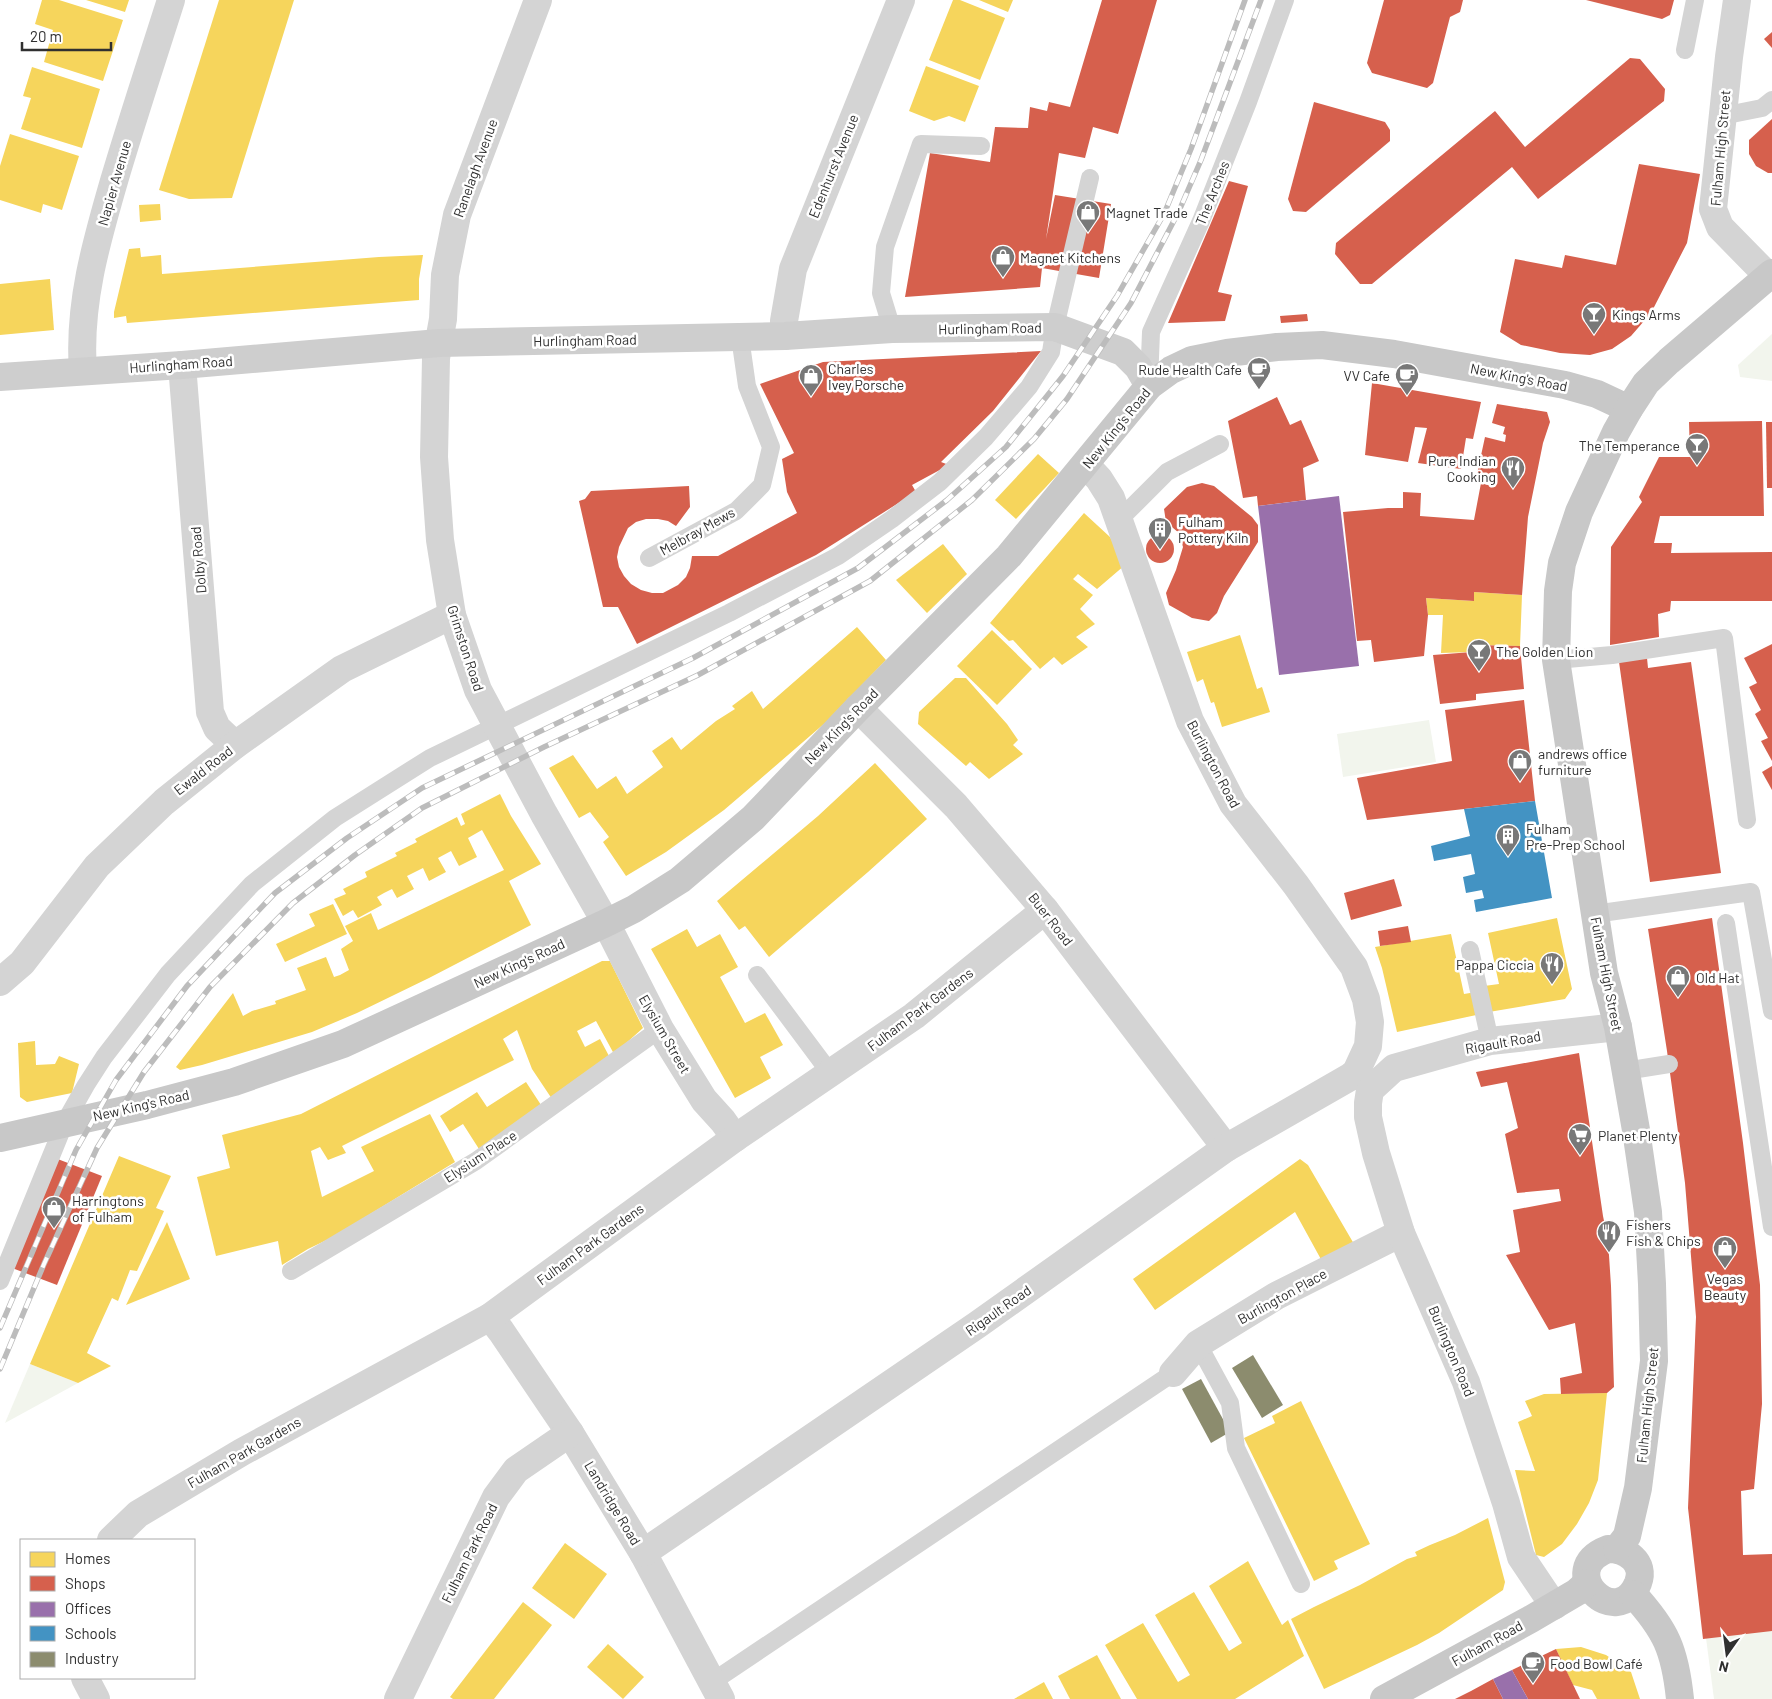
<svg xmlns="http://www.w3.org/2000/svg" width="1772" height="1699" font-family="Barlow,sans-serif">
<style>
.green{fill:#f2f5ed}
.homes{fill:#f6d55c}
.shops{fill:#d6604d}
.offices{fill:#9970ab}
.schools{fill:#4393c3}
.industry{fill:#8c8c6e}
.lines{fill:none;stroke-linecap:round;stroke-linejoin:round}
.lane{stroke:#d4d4d4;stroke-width:18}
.street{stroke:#d4d4d4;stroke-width:28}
.secondary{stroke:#cecece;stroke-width:28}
.primary{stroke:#c8c8c8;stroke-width:28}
.rail-casing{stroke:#bcbcbc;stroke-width:5.5}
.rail{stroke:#fff;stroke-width:4;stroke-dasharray:11;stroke-linecap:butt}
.labels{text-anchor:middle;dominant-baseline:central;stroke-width:5;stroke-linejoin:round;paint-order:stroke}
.street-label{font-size:14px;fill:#303030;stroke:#fff}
.poi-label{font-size:14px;fill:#303030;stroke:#fff;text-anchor:start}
</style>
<rect width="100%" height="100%" fill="#fff"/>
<g class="green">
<path d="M1772,334V381L1740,377L1738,365Z"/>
<path d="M1429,720L1436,762L1343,777L1337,734Z"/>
<path d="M30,1364L78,1383L5,1423Z"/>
<path d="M1772,1630V1699H1714L1706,1638Z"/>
</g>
<g class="homes">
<path d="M42,0H59L123,20L103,81L44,62L53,30L35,24Z"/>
<path d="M86,0H129L125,12Z"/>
<path d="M219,0H294L232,198L189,199L159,190Z"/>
<path d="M953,0H960L1005,18L980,80L929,60Z"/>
<path d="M979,0H1013L1008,12Z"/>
<path d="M926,66L979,86L965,122L949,116L934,121L909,111Z"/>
<path d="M32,67L100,89L82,148L21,129L31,98L23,96Z"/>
<path d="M10,134L79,156L62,210L43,204L41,213L0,200V166Z"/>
<path d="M160,204L161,220L140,222L139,205Z"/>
<path d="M140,248L141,257L161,255L162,274L379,257L423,255L419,279V300L127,323L126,316L114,318V312L129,249Z"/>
<path d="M50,279L54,330L0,335V284Z"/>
<path d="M1038,454L1059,473L1016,519L995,500Z"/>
<path d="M1084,513L1110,537L1125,565L1097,589L1078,574L1073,579L1093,595L1080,609L1095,624L1076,637L1088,647L1062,665L1054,657L1040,669L1013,640L1009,641L990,623Z"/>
<path d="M943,544L967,574L927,613L896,580Z"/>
<path d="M1474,592L1522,595L1520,646L1472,645V652L1441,653L1443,615H1428L1426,598L1474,601Z"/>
<path d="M857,627L886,660L825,723L758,781L724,810L666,852L626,876L603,842L609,837L590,812L579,818L549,768L573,755L597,789L616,776L627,794L663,767L652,751L672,737L681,750L716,721L735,709L732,706L752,691L763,709Z"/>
<path d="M992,630L1032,669L997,705L957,666Z"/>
<path d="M1240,635L1257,689L1262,687L1270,712L1222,727L1214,702L1211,703L1203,679L1197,682L1187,652Z"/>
<path d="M955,678H966L1007,724L1018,740L1013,745L1023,754L989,779L970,762L966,766L918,724L919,712Z"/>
<path d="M875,763L927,819L868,872L769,957L745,926L739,930L717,901L818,816Z"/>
<path d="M500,794L511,816L541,864L509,881L531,925L429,978L357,1013L312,1032L202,1065L180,1070L176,1067L233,993L243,1016L252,1011L276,1004L275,1001L306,990L297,968L326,957L334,977L340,975L349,970L341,949L353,941L345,926L371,913L378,930L504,870L482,830L468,838L477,857L459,866L451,851L438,858L446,872L429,881L423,868L407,876L414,889L397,898L392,889L384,893L377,897L382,905L358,918L353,910L343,916L334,899L346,894L343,889L367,877L365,872L397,856L395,853L417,842L415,839L457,817L461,826L465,824L461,814Z"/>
<path d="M333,904L347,934L285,962L276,944L315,926L309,914Z"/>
<path d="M1557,918L1572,989L1565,999L1489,1012L1484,986L1499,984L1488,933Z"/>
<path d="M687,929L697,947L720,934L738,967L720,977L745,1023L765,1013L783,1045L760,1057L771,1078L735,1098L651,949Z"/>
<path d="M1451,934L1464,994L1476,992L1481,1014L1397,1032L1382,968L1375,947Z"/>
<path d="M602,961H610L643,1028L614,1054L596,1021L577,1031L585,1047L600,1039L609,1056L552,1099L532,1069L517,1030L503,1039L514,1060L342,1146L346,1153L328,1160L320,1147L311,1151L322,1197L374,1171L361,1147L430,1114L455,1162L333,1237L308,1249L282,1265L278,1241L216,1256L197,1177L230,1168L222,1135L301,1114Z"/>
<path d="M35,1041L36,1065L55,1064L59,1056L79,1064L72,1093L27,1102L20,1097L18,1043Z"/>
<path d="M526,1082L543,1108L479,1149L463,1124L450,1132L440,1116L477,1092L487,1107Z"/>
<path d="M119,1156L171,1176L156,1208L164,1211L137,1271L130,1270L118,1301L112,1298L87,1353L111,1366L78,1383L30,1364Z"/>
<path d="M1300,1159L1308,1165L1354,1244L1323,1263L1295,1212L1155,1310L1133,1279Z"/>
<path d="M167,1222L190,1279L126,1305Z"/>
<path d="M1607,1393L1598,1480L1589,1503L1577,1524L1562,1544L1544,1557L1536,1555L1515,1470L1535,1471L1518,1422L1532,1416L1525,1401L1544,1394Z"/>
<path d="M1301,1401L1370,1544L1334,1561L1338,1569L1314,1581L1244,1438L1275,1423L1272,1416Z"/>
<path d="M1488,1518L1505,1582L1503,1590L1439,1633L1417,1645L1324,1689L1291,1619L1314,1607L1360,1585L1407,1559L1417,1556L1415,1552L1430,1545L1455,1535Z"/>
<path d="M565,1543L607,1574L574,1619L532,1588Z"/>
<path d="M1248,1561L1282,1625L1288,1620L1304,1656L1235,1699H1137L1105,1645L1143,1623L1178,1682L1183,1679L1190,1675L1155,1615L1194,1592L1229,1651L1242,1643L1209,1586Z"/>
<path d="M523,1602L552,1625L494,1699H453L450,1697Z"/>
<path d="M608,1644L644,1677L623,1699L587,1667Z"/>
<path d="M1581,1647L1606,1655L1631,1672L1640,1699H1597L1592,1690L1573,1685L1556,1649Z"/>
<path d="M1097,1655L1121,1699H1070L1058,1676Z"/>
<path d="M1044,1682L1053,1699H1014Z"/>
</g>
<g class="shops">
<path d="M1102,0H1157L1118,134L1093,127L1085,158L1059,153L1046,239L1055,195L1111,204L1099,278L1042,268L1040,287L905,297L930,153L990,162L995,127L1028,128L1030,107L1047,111L1049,102L1070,107Z"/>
<path d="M1384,0H1463L1460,12L1450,17L1433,83L1427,88L1372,73L1367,63Z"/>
<path d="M1586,0H1674L1670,15L1662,19Z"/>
<path d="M1772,32V48L1764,39Z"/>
<path d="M1630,58L1640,59L1665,89L1664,101L1538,199L1512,167L1372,284H1360L1335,254L1336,243L1495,111L1525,147Z"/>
<path d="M1314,102L1385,122L1390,130V141L1306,212L1293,211L1288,199Z"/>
<path d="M1772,119V173H1768L1756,166L1749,154V140Z"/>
<path d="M1639,164L1700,174L1687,243L1651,313L1631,336L1612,349L1590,355L1560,353L1521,345L1500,332L1515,259L1562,268L1565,255L1616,265Z"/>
<path d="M1229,181L1248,186L1218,292L1232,295L1225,321L1168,323Z"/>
<path d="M1307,314L1308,321L1281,323L1280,316Z"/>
<path d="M1041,351L993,411L941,462L949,465L912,485L916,492L816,555L637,644L618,607H603L579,501L585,499L591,491L689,486L690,507L676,526L668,521L658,519H646L636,522L628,528L619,547L617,557L619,567L624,576L631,584L641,590L652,593H663L678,585L686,577L690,568L692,556H718L797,513L787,492L782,459L794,453L760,384L823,362Z"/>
<path d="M1372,383L1481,402L1473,439L1466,438L1461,469L1418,463L1427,428L1415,427L1408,462L1365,455Z"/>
<path d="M1277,397L1290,425L1301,420L1319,461L1303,468L1306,500L1258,506L1257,496L1243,498L1228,421Z"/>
<path d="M1497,404L1547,412L1550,422L1543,443L1528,517L1522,595L1474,592V601L1426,598L1428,615L1424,656L1374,662L1371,640L1357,641L1343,512L1388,508H1403V492L1421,493L1420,516L1474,520L1481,483L1495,487L1496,479L1477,474L1485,437L1505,442L1506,435L1503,434L1505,427L1492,423Z"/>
<path d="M1762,421L1764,516H1660L1654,543H1672L1671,553L1772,552V601H1671L1670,611L1658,614L1659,637L1610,645L1611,547L1642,502L1639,497L1659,457H1690L1689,422Z"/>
<path d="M1766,422H1772V488H1767Z"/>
<path d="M1202,483L1214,486L1252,517L1258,525V542L1224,596L1217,613L1209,621L1192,618L1169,605L1166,593L1176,570L1183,547L1179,533L1166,522L1164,509L1187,487Z"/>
<circle cx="1160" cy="549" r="14"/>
<path d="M1772,644V761L1761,741L1768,738L1755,714L1761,710L1749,687L1757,683L1744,658Z"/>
<path d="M1472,645L1520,646L1524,689L1476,694V700L1440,704L1433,655L1472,652Z"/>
<path d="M1647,658L1648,668L1691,662L1721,873L1650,882L1619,662Z"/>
<path d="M1524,700L1535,801L1367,820L1357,778L1452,761L1445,710Z"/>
<path d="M1772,766V790L1762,772Z"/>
<path d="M1394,879L1402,906L1351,920L1344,893Z"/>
<path d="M1712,918L1743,1143L1760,1285L1762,1404L1754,1489L1741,1491L1743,1555L1772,1554V1631L1703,1639L1688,1508L1696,1317L1685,1183L1667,1051L1648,929Z"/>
<path d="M1408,926L1411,942L1380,946L1378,931Z"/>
<path d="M1579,1053L1603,1216L1608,1240L1611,1286L1614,1387L1607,1393L1561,1394L1560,1378L1582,1373L1575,1323L1549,1330L1506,1255L1520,1252L1513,1210L1561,1201L1559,1189L1517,1193L1505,1134L1518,1128L1507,1082L1481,1087L1476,1072Z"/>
<path d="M55,1158L102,1176L57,1285L12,1268Z"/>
<path d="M1556,1649L1580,1699H1528L1512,1670Z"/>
<path d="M1493,1679L1503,1699H1455L1471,1691Z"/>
</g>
<g class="offices">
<path d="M1339,496L1359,666L1279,675L1258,506Z"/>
<path d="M1512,1670L1528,1699H1503L1493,1679Z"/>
</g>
<path class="schools" d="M1535,801L1552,898L1476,912L1474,900L1484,898L1482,890L1466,893L1463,877L1475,874L1471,854L1434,861L1431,846L1470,836L1464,809Z"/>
<g class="industry">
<path d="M1253,1355L1283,1405L1262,1418L1232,1368Z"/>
<path d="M1201,1379L1230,1432L1211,1443L1182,1389Z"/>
</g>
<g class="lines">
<g class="lane">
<path d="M1685,50L1695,0"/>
<path d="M1722,116L1762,108L1772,100"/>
<path d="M892,329L881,293L885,247L921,144L981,146"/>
<path d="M1149,383L1151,332L1201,221L1248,102L1285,0"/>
<path d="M1119,520L1167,472L1220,444"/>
<path d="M649,558L736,511L762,485L771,447L747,386L740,337"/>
<path d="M1556,660L1612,655L1724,638L1747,820"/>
<path d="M1594,914L1751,892L1772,1011"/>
<path d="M1726,923L1772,1227"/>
<path d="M1470,950L1490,1041"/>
<path d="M757,975L831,1074"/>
<path d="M1625,1071L1669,1064"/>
<path d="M291,1271L476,1161L660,1029"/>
<path d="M0,1281L65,1122L86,1085L104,1057L168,974L252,884L335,818L430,758L729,613L838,556L892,519L940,482L986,437L1029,387L1051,352L1055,327L1090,178"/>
<path d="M1198,1344L1230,1403L1236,1448L1301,1584"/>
<path d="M712,1682L1173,1373"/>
</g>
<g class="street">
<path d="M538,0L457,215L445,275L443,319L436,358L434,457L440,540L452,615L478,690L544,814L606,923L660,1029L704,1100L723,1121L735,1138"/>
<path d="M1737,0L1729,57L1713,209L1720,227L1768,276"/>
<path d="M785,336L784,321L793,269L901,0"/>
<path d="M182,365L210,712L217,728L235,745"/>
<path d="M83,371C78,305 96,243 114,181C132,120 152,60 171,0"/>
<path d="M858,708L956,806L1045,910L1226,1148"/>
<path d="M0,982L22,963L97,866L164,802L235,745L342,669L452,615"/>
<path d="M490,1317L501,1331L570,1433L643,1553L721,1699"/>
<path d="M1173,1373L1198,1344L1276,1296L1401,1233"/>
<path d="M111,1540L138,1514L242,1452L490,1317L735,1138L914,1016L1045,910"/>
<path d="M643,1553L977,1325L1226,1148L1350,1077L1356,1072L1368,1046L1370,1022L1366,999L1354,967L1296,885L1233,804L1190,721L1111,498L1099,479L1086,465"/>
<path d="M1554,1606L1521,1557L1506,1503L1466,1382L1401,1233L1376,1153L1368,1117V1103L1370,1090L1394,1068L1490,1041L1618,1027"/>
<path d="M85,1678L96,1699"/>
<path d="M398,1699L496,1497L516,1470L570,1433"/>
</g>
<path class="secondary" d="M0,377L182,365L439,343L785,336L892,329L1055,327L1123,352L1138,367L1149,386"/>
<g class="primary">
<path d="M0,1138L147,1105L234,1082L343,1044L606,923L634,909L680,880L753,818L858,708L1009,556L1149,386L1171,370L1192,360L1227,353L1277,347L1322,345L1394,354L1565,385L1597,394L1629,409"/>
<path d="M1608,1549C1626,1549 1646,1562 1638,1583C1617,1634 1553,1570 1608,1549Z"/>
<path d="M1617,1549L1627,1536L1638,1488L1654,1361L1652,1284L1648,1212L1636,1130L1618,1027L1604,973L1556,660L1558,591L1562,563L1579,512L1616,432L1629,409L1646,383L1669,361L1772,273"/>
<path d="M1633,1594C1666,1630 1675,1650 1680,1699"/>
<path d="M1384,1699L1531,1619L1577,1592L1587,1583"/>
</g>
<g class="rail-casing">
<g id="rail">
<path d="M0,1328L76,1150L116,1080L187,986L275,893L347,838L422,788L693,658L858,568L947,500L1006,447L1063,376L1117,296L1164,214L1191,149L1245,0"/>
<path d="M0,1369L44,1264L97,1148L144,1072L210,987L293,903L355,855L422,808L544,747L698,675L870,581L972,500L1034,439L1067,399L1131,303L1179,211L1201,160L1261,0"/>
</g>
</g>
<use href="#rail" class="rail"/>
</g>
<defs>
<g id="shop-pin" transform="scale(1.25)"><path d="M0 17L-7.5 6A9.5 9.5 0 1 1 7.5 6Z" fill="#787878" stroke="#fff"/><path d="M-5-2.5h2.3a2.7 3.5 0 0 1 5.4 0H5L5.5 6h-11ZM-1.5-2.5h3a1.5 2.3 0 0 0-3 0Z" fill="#fff"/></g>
<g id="bar-pin" transform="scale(1.25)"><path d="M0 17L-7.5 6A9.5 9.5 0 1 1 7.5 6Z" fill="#787878" stroke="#fff"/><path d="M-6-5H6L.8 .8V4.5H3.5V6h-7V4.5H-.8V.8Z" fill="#fff"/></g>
<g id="cafe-pin" transform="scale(1.25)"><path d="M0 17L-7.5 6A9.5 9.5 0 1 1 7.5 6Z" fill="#787878" stroke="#fff"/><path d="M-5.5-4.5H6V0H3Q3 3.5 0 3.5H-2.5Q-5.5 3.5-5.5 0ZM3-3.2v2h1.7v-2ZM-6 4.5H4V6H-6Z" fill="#fff"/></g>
<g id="restaurant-pin" transform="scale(1.25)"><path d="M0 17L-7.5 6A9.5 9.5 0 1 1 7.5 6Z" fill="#787878" stroke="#fff"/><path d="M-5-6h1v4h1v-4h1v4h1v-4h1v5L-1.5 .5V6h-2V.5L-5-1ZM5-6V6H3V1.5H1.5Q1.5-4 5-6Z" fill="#fff"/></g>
<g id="building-pin" transform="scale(1.25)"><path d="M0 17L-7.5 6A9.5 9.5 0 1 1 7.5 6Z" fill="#787878" stroke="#fff"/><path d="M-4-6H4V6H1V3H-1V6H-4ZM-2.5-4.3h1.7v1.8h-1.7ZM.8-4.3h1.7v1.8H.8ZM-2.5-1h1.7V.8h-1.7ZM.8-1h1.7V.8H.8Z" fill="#fff"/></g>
<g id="supermarket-pin" transform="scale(1.25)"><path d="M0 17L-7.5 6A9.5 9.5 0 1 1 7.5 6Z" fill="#787878" stroke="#fff"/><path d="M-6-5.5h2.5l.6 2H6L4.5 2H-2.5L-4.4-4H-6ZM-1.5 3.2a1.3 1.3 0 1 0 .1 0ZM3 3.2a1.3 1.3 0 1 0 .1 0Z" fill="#fff"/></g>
</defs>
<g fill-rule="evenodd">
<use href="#shop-pin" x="1088" y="212"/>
<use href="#shop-pin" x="1003" y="257"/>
<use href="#bar-pin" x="1594" y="314"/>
<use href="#cafe-pin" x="1259" y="369"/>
<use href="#cafe-pin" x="1407" y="375"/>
<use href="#shop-pin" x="811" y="376"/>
<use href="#bar-pin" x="1697" y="445"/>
<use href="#restaurant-pin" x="1513" y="468"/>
<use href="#building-pin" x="1160" y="529"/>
<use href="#bar-pin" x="1479" y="651"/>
<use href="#shop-pin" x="1520" y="761"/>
<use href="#building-pin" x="1508" y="836"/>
<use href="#restaurant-pin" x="1552" y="964"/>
<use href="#shop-pin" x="1678" y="977"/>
<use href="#supermarket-pin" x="1580" y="1135"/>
<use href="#shop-pin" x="54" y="1208"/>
<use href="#restaurant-pin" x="1609" y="1232"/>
<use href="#shop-pin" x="1725" y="1248"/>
<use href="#cafe-pin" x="1533" y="1663"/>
</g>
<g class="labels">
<g class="street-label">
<text transform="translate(1720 148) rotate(-85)">Fulham High Street</text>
<text transform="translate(833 166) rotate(-68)">Edenhurst Avenue</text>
<text transform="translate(475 168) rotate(-70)">Ranelagh Avenue</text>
<text transform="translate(114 183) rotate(-74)">Napier Avenue</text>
<text transform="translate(1212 193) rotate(-68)">The Arches</text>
<text transform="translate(990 328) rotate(-1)">Hurlingham Road</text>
<text transform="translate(585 340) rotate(-1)">Hurlingham Road</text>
<text transform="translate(181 364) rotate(-4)">Hurlingham Road</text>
<text transform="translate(1519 377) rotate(11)">New King's Road</text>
<text transform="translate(1116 428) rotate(-51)">New King's Road</text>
<text transform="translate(697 531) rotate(-29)">Melbray Mews</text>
<text transform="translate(198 560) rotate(-95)">Dolby Road</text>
<text transform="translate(466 648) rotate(72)">Grimston Road</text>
<text transform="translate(841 726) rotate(-46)">New King's Road</text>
<text transform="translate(1214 764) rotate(62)">Burlington Road</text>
<text transform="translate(203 770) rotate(-38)">Ewald Road</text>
<text transform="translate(1051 919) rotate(52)">Buer Road</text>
<text transform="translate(519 963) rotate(-25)">New King's Road</text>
<text transform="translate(1607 974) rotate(79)">Fulham High Street</text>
<text transform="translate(920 1009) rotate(-37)">Fulham Park Gardens</text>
<text transform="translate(665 1034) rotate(60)">Elysium Street</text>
<text transform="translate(1503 1042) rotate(-10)">Rigault Road</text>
<text transform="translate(141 1105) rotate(-13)">New King's Road</text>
<text transform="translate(480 1156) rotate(-33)">Elysium Place</text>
<text transform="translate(590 1244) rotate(-36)">Fulham Park Gardens</text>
<text transform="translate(1282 1296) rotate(-29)">Burlington Place</text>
<text transform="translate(998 1310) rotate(-35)">Rigault Road</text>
<text transform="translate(1452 1351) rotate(67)">Burlington Road</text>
<text transform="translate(1647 1405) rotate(-84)">Fulham High Street</text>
<text transform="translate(244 1452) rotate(-30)">Fulham Park Gardens</text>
<text transform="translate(613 1503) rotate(59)">Landridge Road</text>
<text transform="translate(469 1553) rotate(-64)">Fulham Park Road</text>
<text transform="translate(1487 1643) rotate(-29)">Fulham Road</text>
</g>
<g class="poi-label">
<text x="1106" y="212">Magnet Trade</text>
<text x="1020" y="257">Magnet Kitchens</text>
<text x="1612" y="314">Kings Arms</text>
<text x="828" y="368">Charles<tspan x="828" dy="16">Ivey Porsche</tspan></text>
<text x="1242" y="369" text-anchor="end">Rude Health Cafe</text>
<text x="1390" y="375" text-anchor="end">VV Cafe</text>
<text x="1680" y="445" text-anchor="end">The Temperance</text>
<text x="1496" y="460" text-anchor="end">Pure Indian<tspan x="1496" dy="16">Cooking</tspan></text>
<text x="1178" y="521">Fulham<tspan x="1178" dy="16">Pottery Kiln</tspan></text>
<text x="1496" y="651">The Golden Lion</text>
<text x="1538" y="753">andrews office<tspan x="1538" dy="16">furniture</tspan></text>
<text x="1526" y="828">Fulham<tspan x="1526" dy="16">Pre-Prep School</tspan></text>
<text x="1534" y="964" text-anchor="end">Pappa Ciccia</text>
<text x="1696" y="977">Old Hat</text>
<text x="1598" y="1135">Planet Plenty</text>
<text x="72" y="1200">Harringtons<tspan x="72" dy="16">of Fulham</tspan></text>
<text x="1626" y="1224">Fishers<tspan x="1626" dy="16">Fish &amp; Chips</tspan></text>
<text x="1725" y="1278" text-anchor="middle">Vegas<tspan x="1725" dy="16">Beauty</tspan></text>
<text x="1550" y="1663">Food Bowl Café</text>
</g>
</g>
<rect x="20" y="1539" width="175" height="140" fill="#ffffff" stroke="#acacac"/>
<rect x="30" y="1552" width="25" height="15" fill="#f6d55c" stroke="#acacac"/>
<text x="65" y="1564" font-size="15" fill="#303030">Homes</text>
<rect x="30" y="1576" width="25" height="15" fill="#d6604d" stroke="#acacac"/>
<text x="65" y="1589" font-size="15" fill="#303030">Shops</text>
<rect x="30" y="1602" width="25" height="15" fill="#9970ab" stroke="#acacac"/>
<text x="65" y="1614" font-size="15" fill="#303030">Offices</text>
<rect x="30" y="1626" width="25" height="15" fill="#4393c3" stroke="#acacac"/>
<text x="65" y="1639" font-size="15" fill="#303030">Schools</text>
<rect x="30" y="1652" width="25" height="15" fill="#8c8c6e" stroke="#acacac"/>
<text x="65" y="1664" font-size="15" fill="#303030">Industry</text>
<g transform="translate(1727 1654) rotate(194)" stroke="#ffffff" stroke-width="4" paint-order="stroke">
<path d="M0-4L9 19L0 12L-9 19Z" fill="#303030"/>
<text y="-8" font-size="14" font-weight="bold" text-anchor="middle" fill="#303030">N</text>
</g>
<path d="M22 42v8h89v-8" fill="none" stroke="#303030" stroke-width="2.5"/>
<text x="30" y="42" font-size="15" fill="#303030" stroke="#ffffff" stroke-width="4" paint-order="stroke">20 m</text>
</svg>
